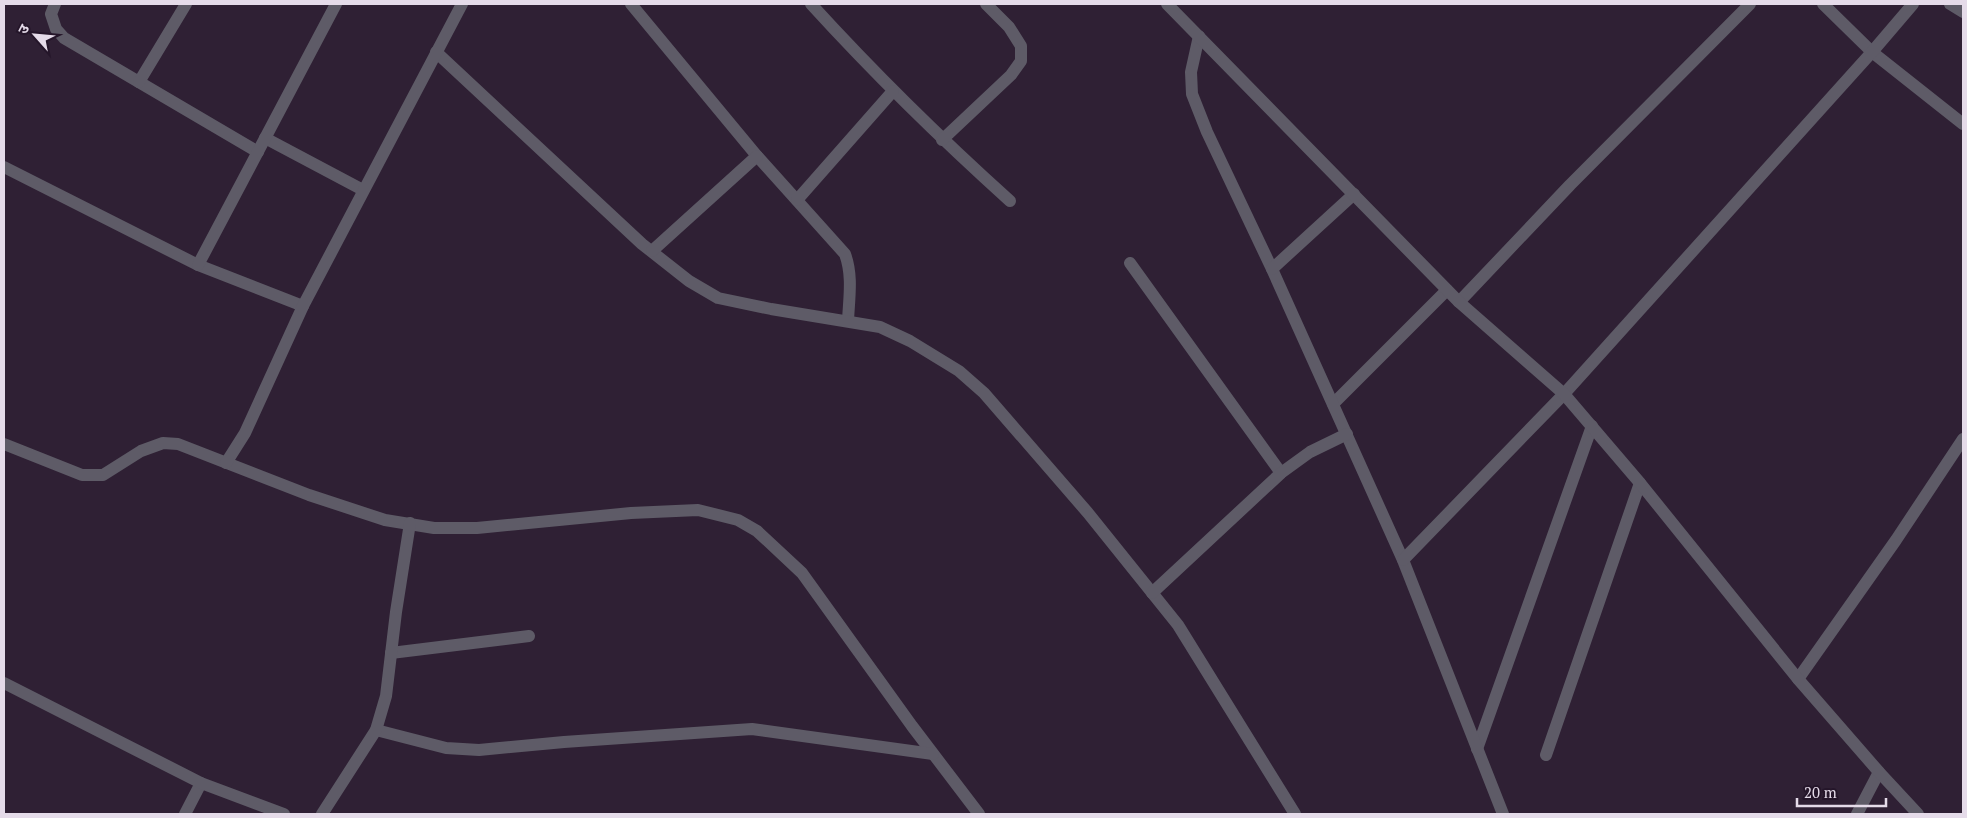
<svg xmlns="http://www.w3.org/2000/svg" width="1967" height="818" font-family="'PT Serif','Noto Sans Devanagari',serif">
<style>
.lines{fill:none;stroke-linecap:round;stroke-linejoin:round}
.service{stroke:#5e5b67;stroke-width:12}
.minor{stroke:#5e5b67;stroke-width:12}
.tertiary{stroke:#5e5b67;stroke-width:12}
</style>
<rect width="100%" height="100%" fill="#2f2034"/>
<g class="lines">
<g class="service">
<path d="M1333,404L1447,290"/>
<path d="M1477,749L1592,426"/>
<path d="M1546,755L1640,483"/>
</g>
<g class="minor">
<path d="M55,4L51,14L56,29L64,38L258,152"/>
<path d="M631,4L757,156L845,254C853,276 849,298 848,321"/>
<path d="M811,4C874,73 940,138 1010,201"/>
<path d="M1823,4L1872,52L1963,124"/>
<path d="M1950,4L1963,12"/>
<path d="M1199,36L1191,72L1192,94L1207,132L1272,269L1403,560L1503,814"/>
<path d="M436,52L642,244L689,281L718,298L771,309L880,327L910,341L959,371L984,393L1088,513L1178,625L1295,814"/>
<path d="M139,82L186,4"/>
<path d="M265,138L363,190"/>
<path d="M942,140L1011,75L1021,61V46L1009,27L986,4"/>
<path d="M4,167L198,265L303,306"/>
<path d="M797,200L893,91"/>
<path d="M652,251L757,156"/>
<path d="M1130,263L1281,473"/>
<path d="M198,265L336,4"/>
<path d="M1272,269L1354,194"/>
<path d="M1459,302L1570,185L1750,4"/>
<path d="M4,444L82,475H103L141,451L163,443L178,444L309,495L385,520L434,528H477L631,513L698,510L738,520L757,531L802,573L912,726L979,814"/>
<path d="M226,463L245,433L303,306L462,4"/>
<path d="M1403,560L1564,394L1872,52L1913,4"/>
<path d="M1152,593L1281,473L1310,452L1347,434"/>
<path d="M391,653L529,636"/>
<path d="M1798,679L1896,540L1963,439"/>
<path d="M376,730L446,748L479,750L564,742L752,729L933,754"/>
<path d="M185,814L201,783"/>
<path d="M322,814L376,730L386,696L396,612L410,523"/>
<path d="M1857,814L1879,772"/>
</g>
<g class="tertiary">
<path d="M1167,4L1459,302L1564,394L1640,483L1798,679L1879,772L1918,814"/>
<path d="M4,683L201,783L284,814"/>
</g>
</g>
<rect width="1967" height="818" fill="none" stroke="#e5dbe9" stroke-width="10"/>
<g transform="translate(35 35) rotate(297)" stroke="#25162a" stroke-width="4" paint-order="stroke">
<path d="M0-4L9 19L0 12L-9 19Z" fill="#e5dbe9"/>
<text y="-8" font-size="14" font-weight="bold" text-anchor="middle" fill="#e5dbe9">उ</text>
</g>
<path d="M1797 798v8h89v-8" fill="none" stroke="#e5dbe9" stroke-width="2.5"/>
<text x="1804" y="798" font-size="15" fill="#e5dbe9" stroke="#25162a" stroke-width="4" paint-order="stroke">20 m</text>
</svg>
